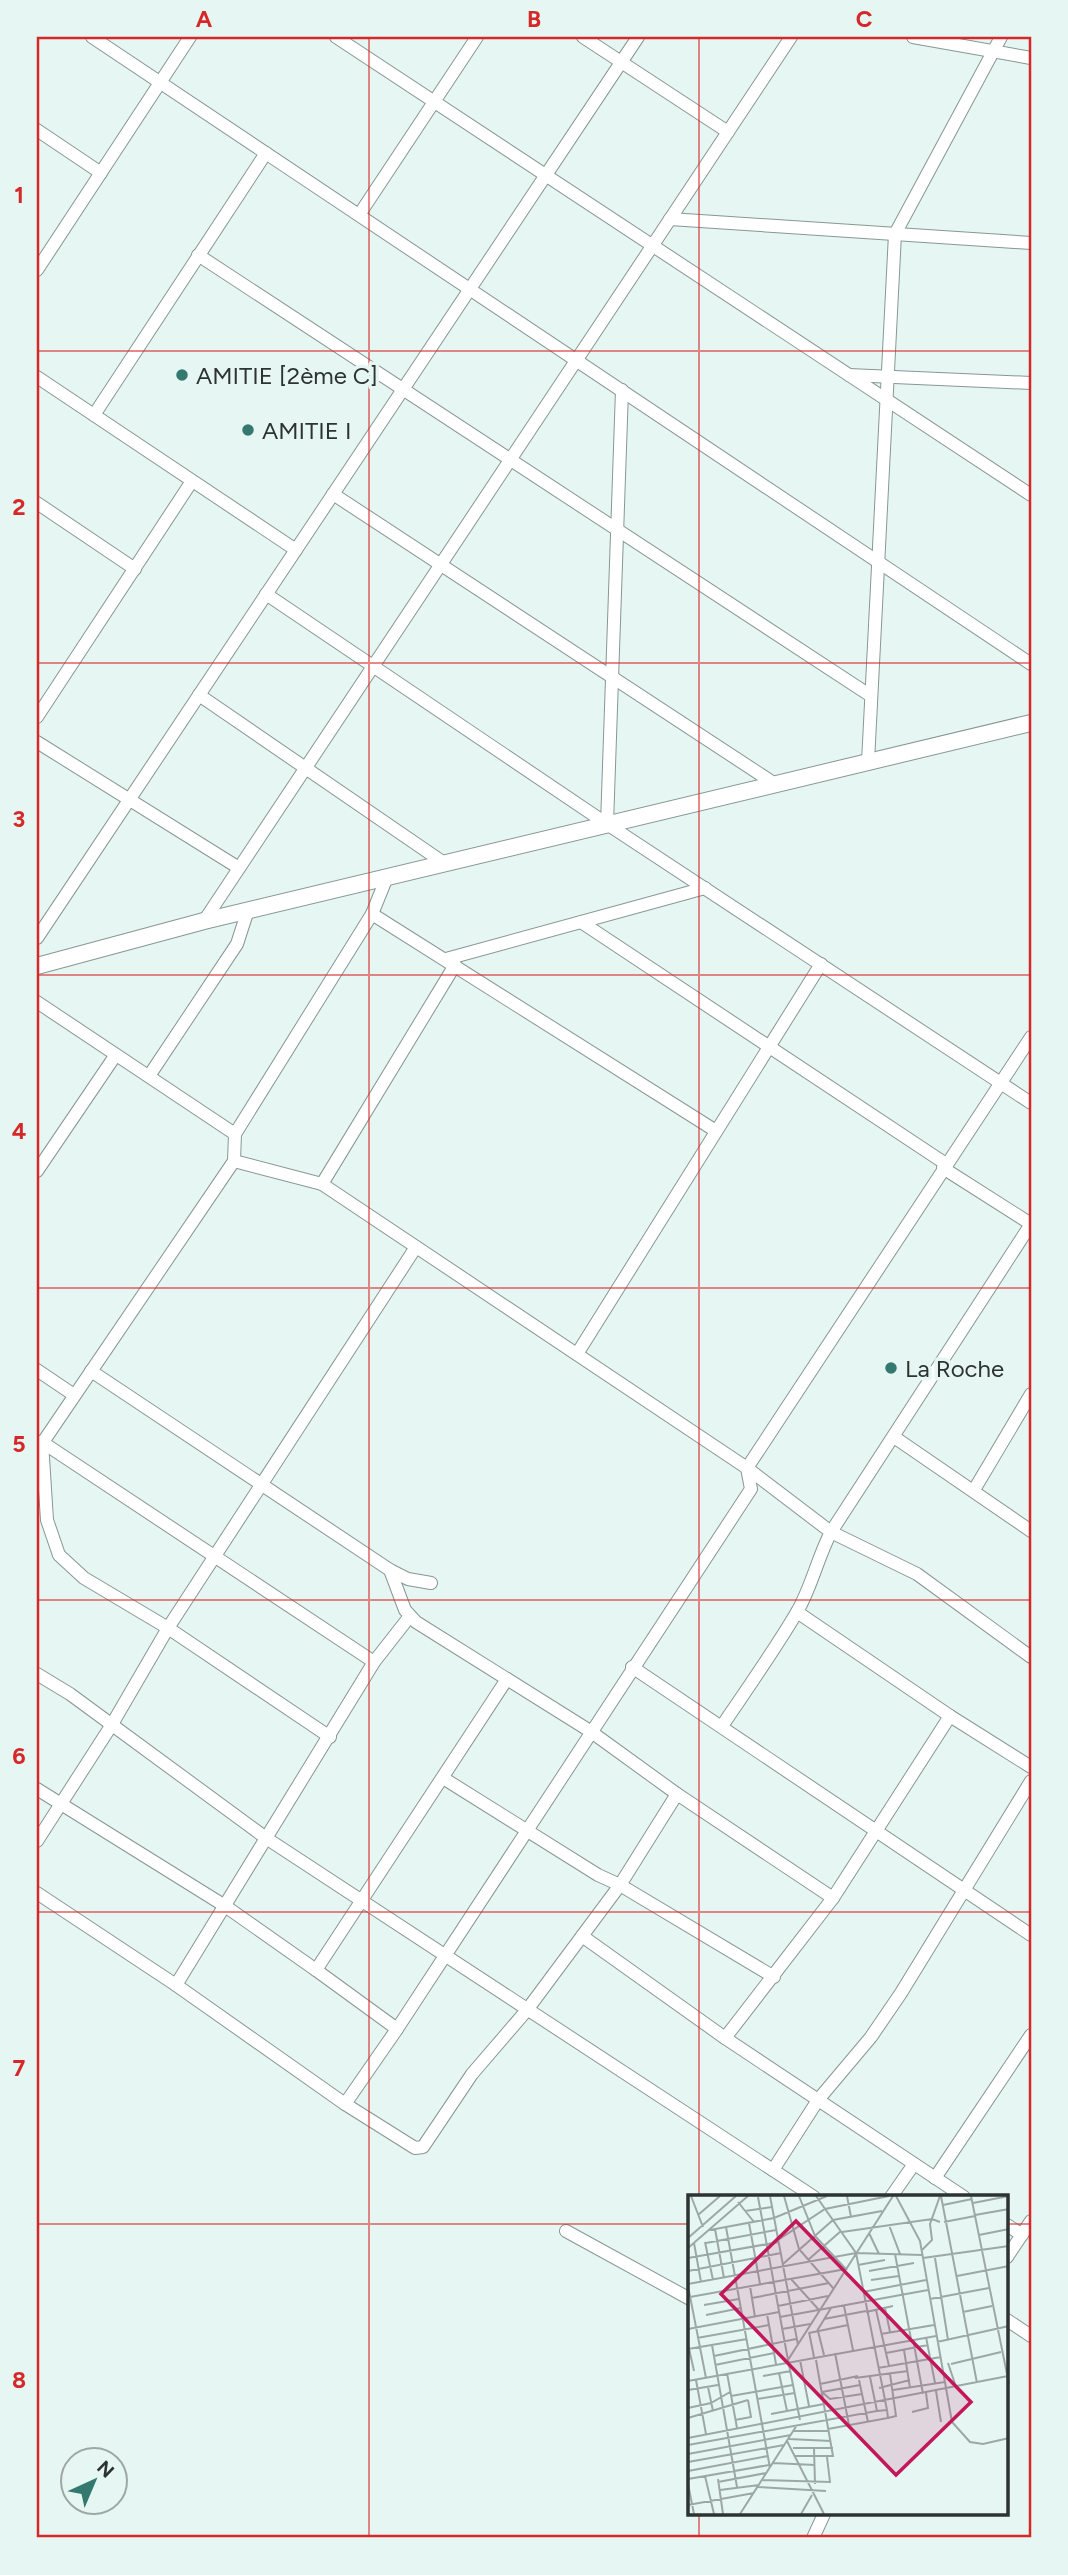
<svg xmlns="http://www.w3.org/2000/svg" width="1068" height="2575" font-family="Figtree,sans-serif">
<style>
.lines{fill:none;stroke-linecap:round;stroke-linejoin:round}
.minor-casing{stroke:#889794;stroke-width:14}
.tertiary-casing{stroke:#889794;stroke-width:18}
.minor{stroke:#fff;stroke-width:12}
.tertiary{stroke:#fff;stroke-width:16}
.grid{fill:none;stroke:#d62828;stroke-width:2;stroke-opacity:0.55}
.poi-dot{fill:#33796f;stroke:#e6f6f3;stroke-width:2.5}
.labels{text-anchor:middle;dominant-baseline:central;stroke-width:7;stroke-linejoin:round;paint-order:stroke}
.poi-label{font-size:24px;fill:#2d3332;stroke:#e6f6f3;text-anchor:start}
.inset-road{fill:none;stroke:#9ca8a6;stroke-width:2}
.view{fill:#c2185b;fill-opacity:0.15;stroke:#c2185b;stroke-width:3.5}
.inset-edge{fill:none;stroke:#2d3332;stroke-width:3.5}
.neatline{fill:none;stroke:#d62828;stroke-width:2.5}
.grid-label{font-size:23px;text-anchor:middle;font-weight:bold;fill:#d62828}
</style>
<rect width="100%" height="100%" fill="#e6f6f3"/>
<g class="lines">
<g class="minor-casing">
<g id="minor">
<path d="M92,37L1031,664"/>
<path d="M336,37L1031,495"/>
<path d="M583,37L728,132"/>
<path d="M913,37L1031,58"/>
<path d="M37,130L101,173"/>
<path d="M359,215L477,37"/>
<path d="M670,219L1031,243"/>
<path d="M198,255L871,696"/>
<path d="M37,270L190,37"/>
<path d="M849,375L1031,383"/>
<path d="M37,377L296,550"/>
<path d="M94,415L266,153"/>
<path d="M333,494L775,784"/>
<path d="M37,503L135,569"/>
<path d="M266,594L607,824L1031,1103"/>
<path d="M199,695L444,863"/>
<path d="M37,717L192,481"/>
<path d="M37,742L239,868"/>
<path d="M868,762L895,234L1001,37"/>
<path d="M607,824L622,390"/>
<path d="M372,914L716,1131"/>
<path d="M204,921L791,37"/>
<path d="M581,922L946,1164"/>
<path d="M37,938L638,37"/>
<path d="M446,959L705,888"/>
<path d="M37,1002L235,1134L234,1161L322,1184L747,1468L831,1532L917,1574L1031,1657"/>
<path d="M149,1076L237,944L248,910"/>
<path d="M235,1134L372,914L387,877"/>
<path d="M943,1168L1031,1224"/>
<path d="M37,1171L115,1056"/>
<path d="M322,1184L455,965"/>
<path d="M577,1354L821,964"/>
<path d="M37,1370L74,1395"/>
<path d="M91,1371L390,1570L408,1579L431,1583"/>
<path d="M894,1437L1031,1531"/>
<path d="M42,1442L47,1520L59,1555L84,1578L168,1628L330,1737"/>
<path d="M42,1442L374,1662"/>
<path d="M39,1448L234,1161"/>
<path d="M974,1490L1031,1394"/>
<path d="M390,1570L405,1610L416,1622L590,1731L677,1794L833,1898"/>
<path d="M797,1612L950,1716L1031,1767"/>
<path d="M632,1667L1031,1935"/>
<path d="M37,1674L70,1694L266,1838L814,2197"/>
<path d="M722,1726C747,1689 774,1651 797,1612C812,1586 817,1559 831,1532L1031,1224"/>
<path d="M443,1778L598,1875L620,1885L774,1977"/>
<path d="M37,1789L225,1906L316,1970L507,1679"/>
<path d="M37,1841L111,1726L168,1628L416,1247"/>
<path d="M37,1893L176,1985L345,2104L397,2029"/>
<path d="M582,1936L725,2038L964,2197"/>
<path d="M316,1970L397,2029L751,1489L747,1468L1031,1037"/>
<path d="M176,1985L374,1662L410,1616"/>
<path d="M725,2038L833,1898L950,1716"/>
<path d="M345,2104L415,2148L423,2147L472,2074L527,2010L620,1885L677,1794"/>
<path d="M773,2170L818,2100L871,2037L901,1993L1031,1781"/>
<path d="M935,2178L1031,2035"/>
<path d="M891,2197L914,2164"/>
<path d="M1007,2225L1022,2235"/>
<path d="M566,2231L690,2299"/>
<path d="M1007,2257L1031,2221"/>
<path d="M1007,2320L1031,2336"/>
<path d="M813,2538L824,2514"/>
</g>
</g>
<g class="tertiary-casing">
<path id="tertiary" d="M37,966L204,921L1031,723"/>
</g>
<use href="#minor" class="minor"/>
<use href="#tertiary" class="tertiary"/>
</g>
<path class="grid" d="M369,37V2538M699,37V2197M37,351H1031M37,663H1031M37,975H1031M37,1288H1031M37,1600H1031M37,1912H1031M37,2224H690M1007,2224H1031M699,2514V2538"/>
<g class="poi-dot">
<circle cx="182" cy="375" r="7"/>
<circle cx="248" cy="430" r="7"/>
<circle cx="891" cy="1368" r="7"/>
</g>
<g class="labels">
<g class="poi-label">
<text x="196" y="375">AMITIE [2ème C]</text>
<text x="262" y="430">AMITIE I</text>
<text x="905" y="1368">La Roche</text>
</g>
</g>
<g transform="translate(688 2195)">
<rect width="320" height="320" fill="#e6f6f3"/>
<path class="inset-road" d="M3,1L15,32M82,1L110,150M96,1L111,54L145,93M128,1L168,58L199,215L189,216M159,1L163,22M208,1L232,46L264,227L282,247L295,249L321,243M253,1L289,188M283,1L321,189M70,2L100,165M50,7L66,27M285,8L321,1M255,10L284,4M57,16L84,12M10,20L32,1M287,20L321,14M256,27L287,21M61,28L72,89M201,30L212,59M38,32L82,273M27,34L36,83M22,35L86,23L139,1M154,37L244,24L252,27M181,38L191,59M291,40L321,34M0,43L48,1M90,45L137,14L201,1M17,47L25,85M6,48L13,87M18,48L88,35M0,53L60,1M233,56L244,45L242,29L252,1M207,59L223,144M0,63L91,47M235,63L321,51M247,63L260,145M120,65L153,36M95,69L145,25L194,16M170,70L197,65M0,76L93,58M181,76L226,68M269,81L321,71M103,84L131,115M183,85L211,81M0,89L168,58L234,60M0,91L18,183M62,91L67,122M175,97L238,85M2,102L158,74L127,41L111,1M64,103L141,88M242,104L301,93M16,110L51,104M90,111L140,101M156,111L165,155M197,113L202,137M188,115L201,171M178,117L205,111M275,117L304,111M79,119L88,169M18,120L53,113M92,122L240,95M136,124L178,116M0,134L91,117M94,134L122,129M129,136L143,113M130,136L136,160M121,137L126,162M121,138L160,130M193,139L246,130M238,142L247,188M9,143L81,130M225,144L235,199M249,147L321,131M0,149L6,176M24,150L49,292M0,154L59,144M216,155L222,193M147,158L161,230M198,158L240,150M26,161L108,144M112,165L121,211M260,168L268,192M263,169L313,157M27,170L86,158M190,173L253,162M39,178L49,233M91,178L99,216M75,181L103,176M167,183L220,176M8,185L18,239M171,185L180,227M0,186L248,141M132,189L170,181M20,192L25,216M191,193L222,185M0,195L30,190M205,195L257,187M248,196L253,227M134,197L142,204L174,199M134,197L172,190M43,201L105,190M69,204L107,198M0,213L23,208L42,197M224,217L240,213L238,198M83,219L136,209M0,223L60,205M200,223L208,221L202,179M47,225L63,222L60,205M112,225L100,165L205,1M140,234L200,223L199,215M105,236H141M0,243L320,181M101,244L143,246M99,246L136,319M0,250L189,216L182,182M105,253H145M126,253L127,289M0,259L103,240M106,261H145L128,165M0,267L96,250M85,268L127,270M0,276L80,261M17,281L26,319M0,284L81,270M30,284L35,319M74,285L142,287L139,262M30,287L78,278M0,289L6,319M70,292L138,296M32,295L71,290M0,310L66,298M52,319L109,230M113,319L124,300"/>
<path class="view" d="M108,26L283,207L208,280L33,99Z"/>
<rect width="320" height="320" class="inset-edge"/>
</g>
<rect width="1068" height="2575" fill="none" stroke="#e6f6f3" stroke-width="77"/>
<g transform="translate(94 2481) rotate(44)"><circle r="33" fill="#e6f6f3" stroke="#9ca8a6" stroke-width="2"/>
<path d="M0-5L12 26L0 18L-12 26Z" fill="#33796f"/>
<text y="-10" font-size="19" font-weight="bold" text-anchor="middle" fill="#2d3332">N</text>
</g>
<rect x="38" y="38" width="992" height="2498" class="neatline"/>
<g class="grid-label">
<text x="204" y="27">A</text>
<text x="534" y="27">B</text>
<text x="864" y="27">C</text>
<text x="19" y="203">1</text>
<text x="19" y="515">2</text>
<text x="19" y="827">3</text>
<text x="19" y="1139">4</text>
<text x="19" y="1452">5</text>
<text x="19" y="1764">6</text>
<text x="19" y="2076">7</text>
<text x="19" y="2388">8</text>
</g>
</svg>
